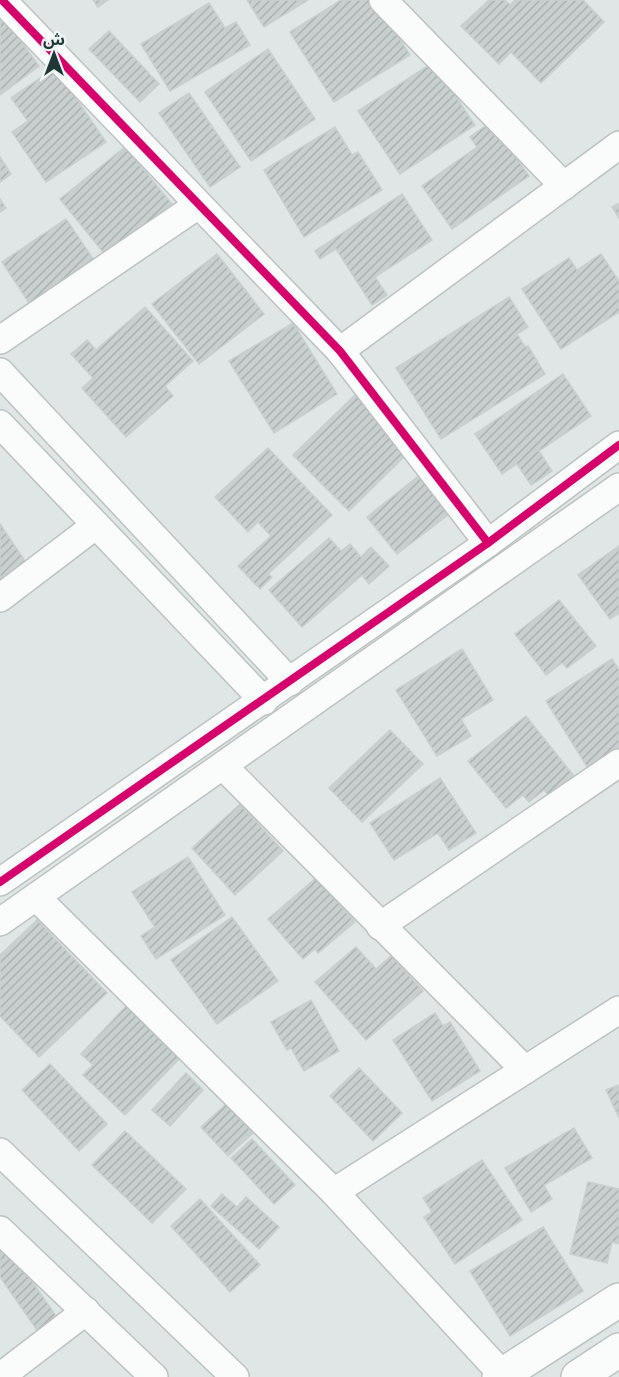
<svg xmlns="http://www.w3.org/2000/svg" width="619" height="1377" font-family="Montserrat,'Noto Sans Arabic',sans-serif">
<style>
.building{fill:url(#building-hatch);stroke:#c9cfce;stroke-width:1.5}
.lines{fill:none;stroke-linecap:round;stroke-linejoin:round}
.street-casing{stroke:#bdc3c2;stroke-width:30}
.secondary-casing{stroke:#bcc4c2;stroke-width:36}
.street{stroke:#fafbfb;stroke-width:27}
.secondary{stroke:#fafbfb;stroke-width:33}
.cycleway-casing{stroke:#edf6f4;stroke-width:11}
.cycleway{stroke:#d6006c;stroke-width:8}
</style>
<defs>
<pattern id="building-hatch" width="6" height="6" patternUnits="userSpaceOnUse" patternTransform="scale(1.5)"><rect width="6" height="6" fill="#c9cfce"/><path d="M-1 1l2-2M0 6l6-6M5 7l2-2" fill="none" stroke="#acb2b2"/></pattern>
</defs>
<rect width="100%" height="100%" fill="#e0e6e5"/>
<g class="building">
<path d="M93,0H108L98,7Z"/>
<path d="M247,0H308L264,27Z"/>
<path d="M341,0H375L410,55L334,102L290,32Z"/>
<path d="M489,0H505L510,5L515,0H583L604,22L541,83L511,52L499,64L461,26Z"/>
<path d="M209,3L225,28L236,22L250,45L170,91L141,44Z"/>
<path d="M4,18L39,66L0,95V21Z"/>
<path d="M109,31L159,84L140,102L89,49Z"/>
<path d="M268,49L315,119L251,161L205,92Z"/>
<path d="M443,56L466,90L456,97L475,125L400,174L358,111Z"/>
<path d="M55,68L106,142L46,182L12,132L28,121L11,98Z"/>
<path d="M189,93L240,167L210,187L159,113Z"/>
<path d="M491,122L529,176L452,229L422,186L477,147L470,137Z"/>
<path d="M335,127L352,155L358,152L382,190L304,237L264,170Z"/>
<path d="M125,147L172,204L107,257L60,199Z"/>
<path d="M0,157L11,174L0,182Z"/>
<path d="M402,194L432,240L375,277L387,295L372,305L336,249L320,259L315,251Z"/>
<path d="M0,199L6,208L0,212Z"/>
<path d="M619,203V218L612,207Z"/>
<path d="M66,219L98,266L33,309L2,262Z"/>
<path d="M217,254L264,314L199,364L152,304Z"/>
<path d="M601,254L619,281V312L561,349L522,289L569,258L577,270Z"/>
<path d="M509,297L528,327L517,334L525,347L528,346L545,374L441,439L396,368Z"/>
<path d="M145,307L193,361L165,386L173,396L126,437L82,388L93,378L71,354L87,340L96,350Z"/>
<path d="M293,323L337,394L274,433L229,361Z"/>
<path d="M563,374L591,416L539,451L552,471L531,485L517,464L502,474L475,434Z"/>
<path d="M356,394L411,450L349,511L293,455Z"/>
<path d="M268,448L332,515L268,574L272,577L260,589L238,566L271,536L258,522L248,532L215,497Z"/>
<path d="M431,466L461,505L397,554L367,517Z"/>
<path d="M0,524L29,567L0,584Z"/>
<path d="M329,538L341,551L350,544L361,557L371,547L389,566L369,584L362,575L302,627L269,590Z"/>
<path d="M619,546V613L610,619L578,575Z"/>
<path d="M559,600L596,646L567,668L562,663L546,675L515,634Z"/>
<path d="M462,649L493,700L461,719L471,736L437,756L396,690Z"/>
<path d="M612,659L619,670V756L591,773L546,701Z"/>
<path d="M526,716L574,776L549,796L544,790L529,802L523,795L506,808L468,761Z"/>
<path d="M390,730L423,764L362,822L329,788Z"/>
<path d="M440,778L476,833L449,850L438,833L394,860L370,823Z"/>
<path d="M240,804L283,851L235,895L192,848Z"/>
<path d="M188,857L225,915L156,959L141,936L155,927L132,892Z"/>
<path d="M316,878L355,922L318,953L315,949L303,959L268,919Z"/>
<path d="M232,917L278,981L217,1024L171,960Z"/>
<path d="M37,920L107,993L39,1057L0,1016V955Z"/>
<path d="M356,947L376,969L391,956L423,991L366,1040L315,982Z"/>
<path d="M311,1000L339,1051L304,1071L291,1048L287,1050L271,1022Z"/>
<path d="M127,1005L181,1057L125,1115L83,1075L93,1065L81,1054Z"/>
<path d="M435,1013L443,1026L450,1022L480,1071L432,1101L393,1040Z"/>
<path d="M50,1064L107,1124L79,1151L22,1090Z"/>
<path d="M359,1068L402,1113L373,1141L330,1096Z"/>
<path d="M186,1073L203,1090L170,1126L152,1110Z"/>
<path d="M619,1085V1118L606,1090Z"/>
<path d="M226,1104L253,1133L228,1156L201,1127Z"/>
<path d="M574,1128L592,1158L544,1185L552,1199L531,1212L505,1168Z"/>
<path d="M125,1131L186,1189L152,1223L92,1165Z"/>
<path d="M252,1139L295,1185L274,1204L231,1158Z"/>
<path d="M482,1160L522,1220L455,1264L424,1217L432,1212L423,1198Z"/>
<path d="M588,1182L619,1189V1244L612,1242L607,1263L570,1254Z"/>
<path d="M222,1194L237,1207L246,1197L279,1227L259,1249L211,1206Z"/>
<path d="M200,1199L260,1265L230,1292L171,1226Z"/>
<path d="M543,1227L583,1291L510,1336L470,1271Z"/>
<path d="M4,1241L59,1320L39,1333L0,1277V1244Z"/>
</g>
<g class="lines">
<g class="street-casing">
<g id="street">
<path d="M2,0L340,351L488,543"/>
<path d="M383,0L564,186"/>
<path d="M0,340L198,205"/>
<path d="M340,351L619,145"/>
<path d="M0,372L290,682"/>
<path d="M0,424L264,701"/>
<path d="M0,598L96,525"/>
<path d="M224,767L525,1070"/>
<path d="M0,882L488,543L619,445"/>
<path d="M36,897L334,1192L502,1374"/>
<path d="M0,922L619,487"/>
<path d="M380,926L619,763"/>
<path d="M0,1152L235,1377"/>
<path d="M334,1192L619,1010"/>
<path d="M0,1230L154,1377"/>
<path d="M0,1377L86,1311"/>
</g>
</g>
<g class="secondary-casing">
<g id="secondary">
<path d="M499,1377L619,1300"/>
<path d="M578,1377L619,1350"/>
</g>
</g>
<use href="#street" class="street"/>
<use href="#secondary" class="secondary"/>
<g class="cycleway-casing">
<g id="cycleway">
<path d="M2,0L340,351L488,543"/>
<path d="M0,882L488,543L619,445"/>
</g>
</g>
<use href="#cycleway" class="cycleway"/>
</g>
<g transform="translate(54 54)" stroke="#edf6f4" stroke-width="4.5" paint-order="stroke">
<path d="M0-4.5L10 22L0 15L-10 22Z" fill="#1f3837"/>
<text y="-9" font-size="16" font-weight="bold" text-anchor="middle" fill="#1f3837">ش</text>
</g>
</svg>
